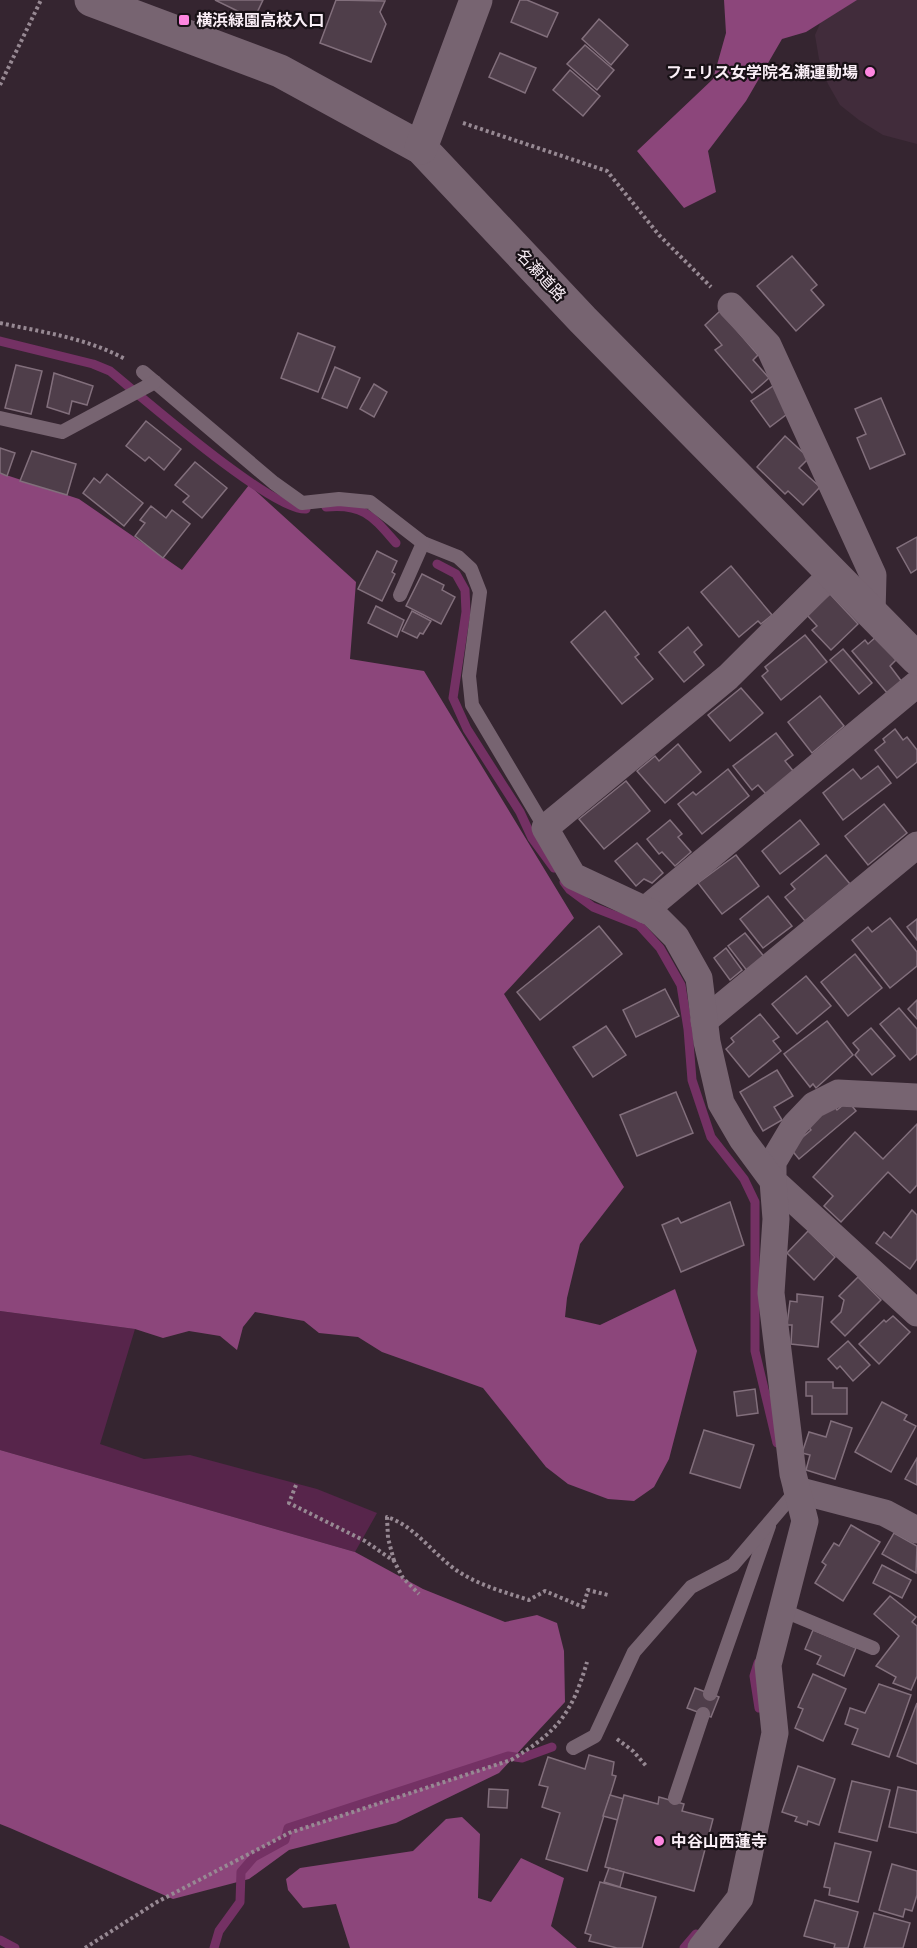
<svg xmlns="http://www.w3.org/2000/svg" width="917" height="1948" font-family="Raleway,'Noto Sans JP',sans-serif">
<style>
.built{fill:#412c3b}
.green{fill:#57254b}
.forest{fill:#8c467b}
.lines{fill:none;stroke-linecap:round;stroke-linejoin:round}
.stream{stroke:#743164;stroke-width:9}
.building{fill:#4f3e4a;stroke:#826f7c;stroke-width:1.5}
.path{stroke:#978993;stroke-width:4;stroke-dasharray:3 3;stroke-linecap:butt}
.lane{stroke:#776471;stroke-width:14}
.street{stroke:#776471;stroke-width:27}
.secondary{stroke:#776471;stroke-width:33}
.poi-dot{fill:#fe86e0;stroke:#181116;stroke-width:2}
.labels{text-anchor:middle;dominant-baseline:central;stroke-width:4.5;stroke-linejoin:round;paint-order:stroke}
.poi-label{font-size:16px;font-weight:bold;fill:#faeff7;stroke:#181116;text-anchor:start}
.street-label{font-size:16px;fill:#faeff7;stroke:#181116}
</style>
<rect width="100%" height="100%" fill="#352530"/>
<path class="built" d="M838,0H917V144L883,135L859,120L840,105L828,84L819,59L815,35L825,12Z"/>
<path class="green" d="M0,1311L135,1329L100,1444L144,1459L190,1455L317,1489L377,1513L355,1552L0,1450Z"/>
<g class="forest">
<path d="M724,0H857L806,32L782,39L746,101L708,151L716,192L684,208L637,151L713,79L726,33Z"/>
<path d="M0,473L79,499L182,570L249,485L356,582L350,659L424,671L574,918L504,994L624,1187L580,1244L567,1298L565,1317L600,1325L675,1289L697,1351L669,1459L654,1487L634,1501L608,1499L568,1484L546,1467L483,1388L382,1352L358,1337L319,1333L304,1321L255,1312L243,1327L237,1350L220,1336L189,1331L163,1338L135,1329L0,1311Z"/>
<path d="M0,1450L355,1552L423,1589L505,1622L537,1615L557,1623L564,1651L565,1702L499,1773L396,1823L289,1850L249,1879L173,1899L10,1828L0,1824Z"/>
<path d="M462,1817L480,1834L478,1898L491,1902L521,1858L564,1878L551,1926L577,1948H350L336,1904L303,1908L288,1890L286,1879L300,1868L413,1851L446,1819Z"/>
</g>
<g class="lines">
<g class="stream">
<path d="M0,341L93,364L110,371C142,397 273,512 306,509"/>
<path d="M326,507C364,503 374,518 396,543"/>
<path d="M437,564L456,574L465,590L466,612L453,698L467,729L520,812L532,838L554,868"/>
<path d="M564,882L570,890L593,907L639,925L660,948L681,985L688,1029L692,1080L711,1137L744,1179L755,1202V1351L777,1443"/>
<path d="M758,1663L754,1676L759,1708"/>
<path d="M0,1940L15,1948"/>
<path d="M214,1948L219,1931L240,1902L241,1872L254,1857L285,1840L288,1828L508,1756L522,1758L552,1747"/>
<path d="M684,1948L696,1934"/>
</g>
</g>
<g class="building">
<path d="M215,0H263L254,19Z"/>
<path d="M336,0L385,1L380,12L386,24L371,62L320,43Z"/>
<path d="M520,0H527L558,13L547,37L511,22Z"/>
<path d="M599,19L628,45L611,65L582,39Z"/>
<path d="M585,45L614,70L597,90L567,64Z"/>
<path d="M500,53L536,68L525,93L489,77Z"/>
<path d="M570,70L600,96L583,116L553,90Z"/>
<path d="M792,256L817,285L811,290L824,305L796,331L757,286Z"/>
<path d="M720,311L758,355L753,360L769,378L752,393L715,350L722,345L705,325Z"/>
<path d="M298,333L335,347L318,392L281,378Z"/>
<path d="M16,365L42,371L31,414L5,408Z"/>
<path d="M335,367L360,378L347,408L322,398Z"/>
<path d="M54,373L93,386L87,405L72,401L69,414L47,407Z"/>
<path d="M374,384L387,392L374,417L360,409Z"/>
<path d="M773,386L791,411L770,427L751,401Z"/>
<path d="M881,398L905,454L870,469L857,438L866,434L855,409Z"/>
<path d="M146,421L181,449L164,470L149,457L145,461L126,446Z"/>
<path d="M785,436L809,458L799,468L820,487L803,505L788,491L785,494L757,467Z"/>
<path d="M0,448L15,453L7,476L0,473Z"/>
<path d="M32,451L76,464L67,495L20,481Z"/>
<path d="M195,462L227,488L202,518L183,502L189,496L175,485Z"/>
<path d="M107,474L143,503L124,526L83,493L94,478L100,483Z"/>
<path d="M151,506L166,518L172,510L190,524L163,558L135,536L145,523L140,520Z"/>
<path d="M917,537V569L911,573L897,548Z"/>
<path d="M377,551L397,561L392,572L395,574L382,601L358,589Z"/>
<path d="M731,566L772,615L761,624L758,621L739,637L701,592Z"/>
<path d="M422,574L444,585L442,590L455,597L441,624L406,606Z"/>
<path d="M830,594L858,624L831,650L812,630L817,626L807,615Z"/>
<path d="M376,606L404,620L397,637L368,623Z"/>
<path d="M412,611L431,621L423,634L420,633L417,638L402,631Z"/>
<path d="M605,611L639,654L635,657L653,679L622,704L571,642Z"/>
<path d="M688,627L702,645L694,652L704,665L684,682L659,652Z"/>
<path d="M805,635L827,662L781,700L762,676L768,671L765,667Z"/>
<path d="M877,636L896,660L890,666L902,682L888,694L852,651L865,640L868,644Z"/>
<path d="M843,649L872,683L859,694L830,660Z"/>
<path d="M741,688L763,713L730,741L708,715Z"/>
<path d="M820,696L844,726L812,753L788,722Z"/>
<path d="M895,729L903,740L907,737L917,750V762L897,778L875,750L885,742L883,739Z"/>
<path d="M776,733L793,755L785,761L794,772L766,794L758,785L752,790L733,766Z"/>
<path d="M678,744L701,772L665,803L637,771L655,756L659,761Z"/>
<path d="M878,766L891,783L843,820L823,793L853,769L861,779Z"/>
<path d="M728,769L749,796L702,834L678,804L693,792L696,795Z"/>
<path d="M626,781L650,811L604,849L579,819Z"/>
<path d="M884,804L907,833L868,865L845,836Z"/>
<path d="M670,820L682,834L678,837L691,852L675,866L662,852L659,854L647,839Z"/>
<path d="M800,820L819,844L780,874L762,851Z"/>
<path d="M637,843L663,873L652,883L644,879L636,886L615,861Z"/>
<path d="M736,855L759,886L722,914L698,883Z"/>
<path d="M826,855L850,884L805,921L785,897L795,889L791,884Z"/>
<path d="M768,896L792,926L763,948L740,919Z"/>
<path d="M890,918L917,952V966L890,988L852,940L868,927L872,932Z"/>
<path d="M917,919V940L907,927Z"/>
<path d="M599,926L622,954L540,1020L517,992Z"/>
<path d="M745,933L766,959L748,972L728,946Z"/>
<path d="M726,948L742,970L730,980L714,958Z"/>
<path d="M855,954L882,988L848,1016L821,982Z"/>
<path d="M806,976L831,1006L797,1034L772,1004Z"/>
<path d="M665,989L679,1016L636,1037L623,1010Z"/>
<path d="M917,1000V1019L908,1009Z"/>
<path d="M899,1008L917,1029V1054L910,1060L880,1024Z"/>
<path d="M760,1014L779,1037L773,1041L781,1051L749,1077L726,1049L734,1042L731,1038Z"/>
<path d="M827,1021L853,1055L816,1088L813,1084L810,1087L784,1054Z"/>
<path d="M606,1026L626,1055L593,1077L573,1047Z"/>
<path d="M871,1028L895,1056L872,1075L855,1055L859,1050L853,1043Z"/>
<path d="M777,1070L793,1096L774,1107L782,1120L763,1131L740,1092Z"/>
<path d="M676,1092L693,1133L637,1156L620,1115Z"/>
<path d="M848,1101L856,1111L799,1159L790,1148L811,1130L806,1124L832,1102L837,1110Z"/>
<path d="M917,1124V1185L910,1193L888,1172L841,1222L824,1206L833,1196L813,1177L855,1132L883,1159Z"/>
<path d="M730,1202L744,1245L681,1272L662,1225L678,1218L681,1223Z"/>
<path d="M912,1210L917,1215V1259L910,1269L876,1243L884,1232L891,1238Z"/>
<path d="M808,1231L835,1257L814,1280L787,1253Z"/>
<path d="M858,1277L881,1300L845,1336L831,1322L841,1312L844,1300L839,1296Z"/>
<path d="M797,1294L823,1297L818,1347L791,1344L792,1325H787L790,1301L797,1302Z"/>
<path d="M893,1316L910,1332L879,1364L859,1344L884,1320L886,1322Z"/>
<path d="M848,1341L870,1365L853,1381L840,1366L837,1369L828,1359Z"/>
<path d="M806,1382H833V1388H847V1414H812V1396H806Z"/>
<path d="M755,1389L758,1413L737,1416L734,1392Z"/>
<path d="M882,1402L907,1415L904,1420L916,1426L891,1472L855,1452Z"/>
<path d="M831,1421L852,1428L835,1479L806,1470L810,1455L802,1453L809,1432L826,1437Z"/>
<path d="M704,1430L754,1445L740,1488L690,1473Z"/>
<path d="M917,1458V1485L905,1479Z"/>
<path d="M851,1525L880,1542L843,1601L815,1583L826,1565L822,1562L834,1543L839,1546Z"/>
<path d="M894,1533L917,1546L916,1573L882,1554Z"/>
<path d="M882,1565L911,1580L902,1598L873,1583Z"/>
<path d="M890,1596L916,1617L912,1622L917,1626V1676L911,1690L893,1683L896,1677L876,1666L899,1636L874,1614Z"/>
<path d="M813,1630L856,1648L844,1676L817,1664L821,1656L805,1649Z"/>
<path d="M813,1674L846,1689L823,1741L795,1728L803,1709L798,1707Z"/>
<path d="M879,1684L911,1695L889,1757L852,1744L858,1729L845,1724L850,1708L865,1713Z"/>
<path d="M695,1688L719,1697L711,1717L687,1708Z"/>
<path d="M917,1703V1764L897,1756Z"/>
<path d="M589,1755L614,1762L612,1775L616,1776L587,1871L546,1859L560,1813L542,1807L548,1787L539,1785L548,1757L585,1769Z"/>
<path d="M798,1766L835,1779L819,1825L808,1821L807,1825L795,1821L797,1817L782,1812Z"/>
<path d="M852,1781L890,1790L877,1841L839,1832Z"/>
<path d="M898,1787L917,1791V1833L889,1827Z"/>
<path d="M489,1789L508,1790L507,1808L488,1807Z"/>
<path d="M610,1795L624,1799L618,1820L603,1816Z"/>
<path d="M624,1795L658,1804L659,1797L684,1804L682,1811L713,1819L694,1891L605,1867Z"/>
<path d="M835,1843L871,1852L858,1902L829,1895L830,1888L824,1887Z"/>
<path d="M892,1864L917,1871V1895L912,1911L905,1909L903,1917L879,1910Z"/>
<path d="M609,1868L624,1872L620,1887L604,1882Z"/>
<path d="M600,1882L656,1897L642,1948H617L589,1941L591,1935L585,1933Z"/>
<path d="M815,1900L858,1912L848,1948H834L835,1944L804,1936Z"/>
<path d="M874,1913L910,1923L903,1948H864Z"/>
</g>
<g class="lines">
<g class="path">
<path d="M0,85L41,0"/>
<path d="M463,123L607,171L659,235L711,287"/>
<path d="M0,323C42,332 87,338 125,359"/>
<path d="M296,1485L289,1503L365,1541L394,1561L403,1578L419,1594"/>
<path d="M394,1561L388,1538L387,1517C415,1526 432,1553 456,1570C478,1585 504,1592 529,1600L545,1591L583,1607L588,1590L608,1595"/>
<path d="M617,1739L633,1751L647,1767"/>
<path d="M85,1948L157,1902L289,1833L511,1760C557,1732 572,1714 587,1662"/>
</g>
<g class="lane">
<path d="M143,372L274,483L302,503L339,499L370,502L423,543L458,557L471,569L480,592L469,676L472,705L545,828"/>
<path d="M0,418L62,432L155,382"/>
<path d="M400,595L423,543"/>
<path d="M782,1610L873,1648"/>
<path d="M710,1694L769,1526"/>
<path d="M573,1748L595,1736L634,1652L691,1587L733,1565L797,1490"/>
<path d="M675,1798L703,1714"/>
</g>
<g class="street">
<path d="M731,306L768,345L873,575L872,614"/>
<path d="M645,910L917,684"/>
<path d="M704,1021L917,845"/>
<path d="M917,1097L838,1093L814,1105L795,1125L773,1162V1181L917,1313"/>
<path d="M797,1490L885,1513L917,1530"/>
<path d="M701,1948L740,1898L775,1733L768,1665L805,1521L793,1474L771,1293L776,1219L773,1181L742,1139L721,1103L707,1042L699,978L676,937L652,913L573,876L545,828L728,677L832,574"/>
</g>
<g class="secondary">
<path d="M91,0L280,71L421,148L583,320L917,659"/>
<path d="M421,148L476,0"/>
</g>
</g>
<g class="poi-dot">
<rect x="178" y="14" width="12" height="12" rx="3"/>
<circle cx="870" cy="72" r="6"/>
<circle cx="659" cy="1841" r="6"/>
</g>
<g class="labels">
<g class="poi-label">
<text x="196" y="20">横浜緑園高校入口</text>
<text x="858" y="72" text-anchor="end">フェリス女学院名瀬運動場</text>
<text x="671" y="1841">中谷山西蓮寺</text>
</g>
<g class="street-label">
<text transform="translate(541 275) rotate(47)">名瀬道路</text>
</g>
</g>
</svg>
